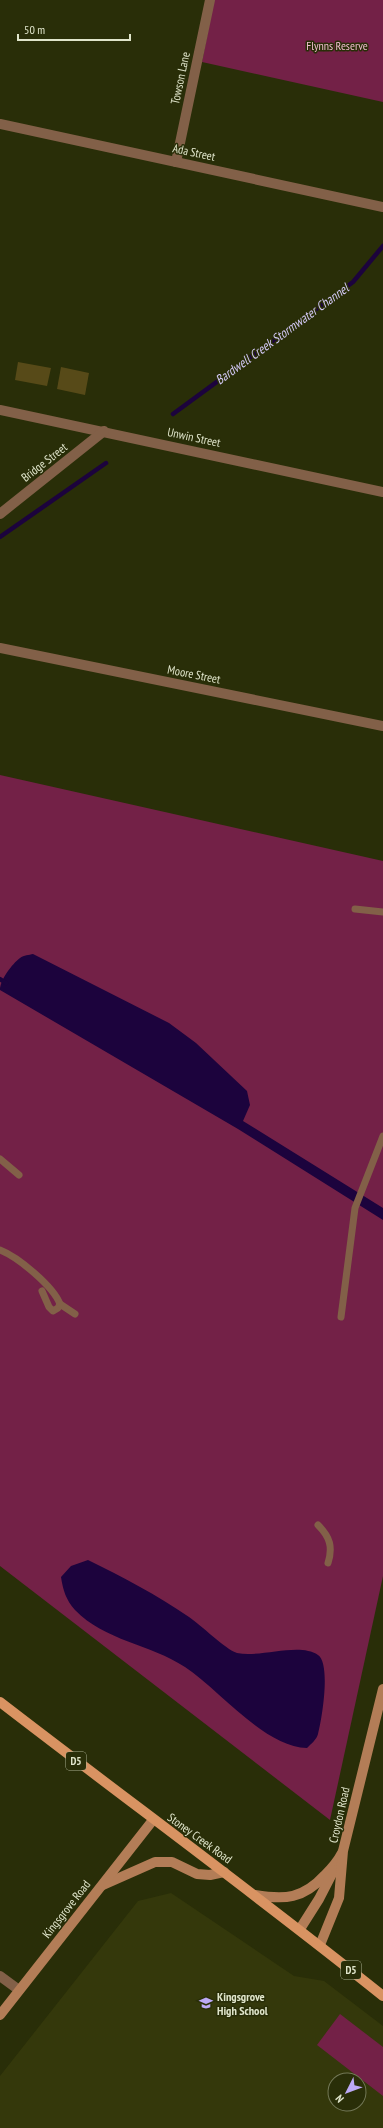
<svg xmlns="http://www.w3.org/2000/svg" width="383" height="2128" font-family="'PT Sans Narrow',sans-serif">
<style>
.built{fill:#34380b;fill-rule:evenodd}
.green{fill:#732147}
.water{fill:#1c033d}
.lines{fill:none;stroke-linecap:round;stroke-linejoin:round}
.stream{stroke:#1c033d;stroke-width:4.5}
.building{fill:#574a18}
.service{stroke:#826048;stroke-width:7}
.minor{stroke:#826048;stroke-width:10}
.secondary{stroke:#b37d57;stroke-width:10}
.primary{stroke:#d99362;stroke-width:10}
.labels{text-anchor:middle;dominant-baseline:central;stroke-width:3;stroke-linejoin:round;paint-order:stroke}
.shield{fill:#292e08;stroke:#a9ae90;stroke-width:1}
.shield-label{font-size:11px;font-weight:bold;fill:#e0e5cb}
.park-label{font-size:12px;fill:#f1bed0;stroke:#292e08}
.street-label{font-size:12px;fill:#e0e5cb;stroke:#292e08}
.poi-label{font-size:12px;font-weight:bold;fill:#e0e5cb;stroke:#292e08;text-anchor:start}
.water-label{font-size:13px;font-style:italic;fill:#d3c9f6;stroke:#292e08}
</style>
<rect width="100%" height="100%" fill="#292e08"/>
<path class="built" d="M171,1893L294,1976L324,1981L383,2026V2128H0V2076L138,1901ZM335,2080H359V2104H335Z"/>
<g class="green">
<path d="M214,0H383V102L202,62Z"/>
<path d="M0,775L383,861V1576L330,1820L0,1566Z"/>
<path d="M340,2014L383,2047V2096L317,2045Z"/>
</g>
<g class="water">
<path d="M33,954L169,1023L196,1043L247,1091L250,1105L243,1121L383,1208V1220L238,1129L0,990C0,980 12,964 20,958C24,955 29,955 33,954Z"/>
<path d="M88,1560C123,1577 157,1595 189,1617C201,1625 225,1649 237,1653C261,1658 299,1642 318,1655C331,1664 322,1719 318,1734C317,1739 311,1744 307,1748C264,1747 220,1690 185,1667C150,1644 105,1641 75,1610C66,1600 63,1590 61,1577L71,1566Z"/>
</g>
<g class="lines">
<g class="stream">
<path d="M173,414L353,282L383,246"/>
<path d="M0,537L106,463"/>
<path d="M0,979L6,983"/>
</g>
</g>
<g class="building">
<path d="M18,362L51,368L47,386L15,380Z"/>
<path d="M61,367L89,373L85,395L57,389Z"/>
</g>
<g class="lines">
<g class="service">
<path d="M355,909L383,912"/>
<path d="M0,1159L19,1175"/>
<path d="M0,1250C18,1257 53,1286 60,1304L58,1308L53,1311L49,1307L42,1291"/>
<path d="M60,1304L75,1314"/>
<path d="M341,1317L355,1208L383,1136"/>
<path d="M318,1525C330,1537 333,1547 328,1563"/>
</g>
<g class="minor">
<path d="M0,124L383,207"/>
<path d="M176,162L210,0"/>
<path d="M0,410L383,492"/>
<path d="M0,514L104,431"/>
<path d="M0,648L383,726"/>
<path d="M0,1976L19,1990"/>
</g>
<g class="secondary">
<path d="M103,1885L155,1862H172L197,1874L210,1875L224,1872"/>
<path d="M255,1895C285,1900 303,1899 325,1875C332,1868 338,1861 342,1853"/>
<path d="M300,1929L319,1899L334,1870"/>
<path d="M320,1945L339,1898L343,1851L383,1689"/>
<path d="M0,2015L153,1820"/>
</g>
<path class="primary" d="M0,1702C127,1800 257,1895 383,1996"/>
</g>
<defs>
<g id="school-bare" transform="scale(1.08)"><path d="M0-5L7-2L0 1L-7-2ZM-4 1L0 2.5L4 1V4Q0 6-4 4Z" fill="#bca9f5" stroke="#292e08" stroke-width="2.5" paint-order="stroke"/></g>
</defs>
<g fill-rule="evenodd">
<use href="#school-bare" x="206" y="2003"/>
</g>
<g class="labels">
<g class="shield">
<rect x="66" y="1752" width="20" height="18" rx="3"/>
<rect x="341" y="1961" width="20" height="18" rx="3"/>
</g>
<g class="shield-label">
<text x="76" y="1761">D5</text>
<text x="351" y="1970">D5</text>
</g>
<g class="park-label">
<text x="337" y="45">Flynns Reserve</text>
</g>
<g class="street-label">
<text transform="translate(180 78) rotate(-78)">Towson Lane</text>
<text transform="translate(194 152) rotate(12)">Ada Street</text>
<text transform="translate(194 437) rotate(12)">Unwin Street</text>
<text transform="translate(44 462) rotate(-38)">Bridge Street</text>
<text transform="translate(194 674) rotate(11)">Moore Street</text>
<text transform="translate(339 1815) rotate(-77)">Croydon Road</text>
<text transform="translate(200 1838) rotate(36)">Stoney Creek Road</text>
<text transform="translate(66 1909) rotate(-52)">Kingsgrove Road</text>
</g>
<g class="poi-label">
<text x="217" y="1996">Kingsgrove<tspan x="217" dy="14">High School</tspan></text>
</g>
<g class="water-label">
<text transform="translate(282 334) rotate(-36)">Bardwell Creek Stormwater Channel</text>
</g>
</g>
<g transform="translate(347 2092) rotate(228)"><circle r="19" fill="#292e08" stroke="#727756"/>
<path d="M0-3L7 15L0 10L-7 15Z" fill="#bca9f5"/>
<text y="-6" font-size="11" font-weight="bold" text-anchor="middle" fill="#e0e5cb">N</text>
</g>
<path d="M18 34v6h112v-6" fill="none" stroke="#e0e5cb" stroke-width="2"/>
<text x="24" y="34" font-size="12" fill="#e0e5cb" stroke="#292e08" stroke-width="3" paint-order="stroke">50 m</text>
</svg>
